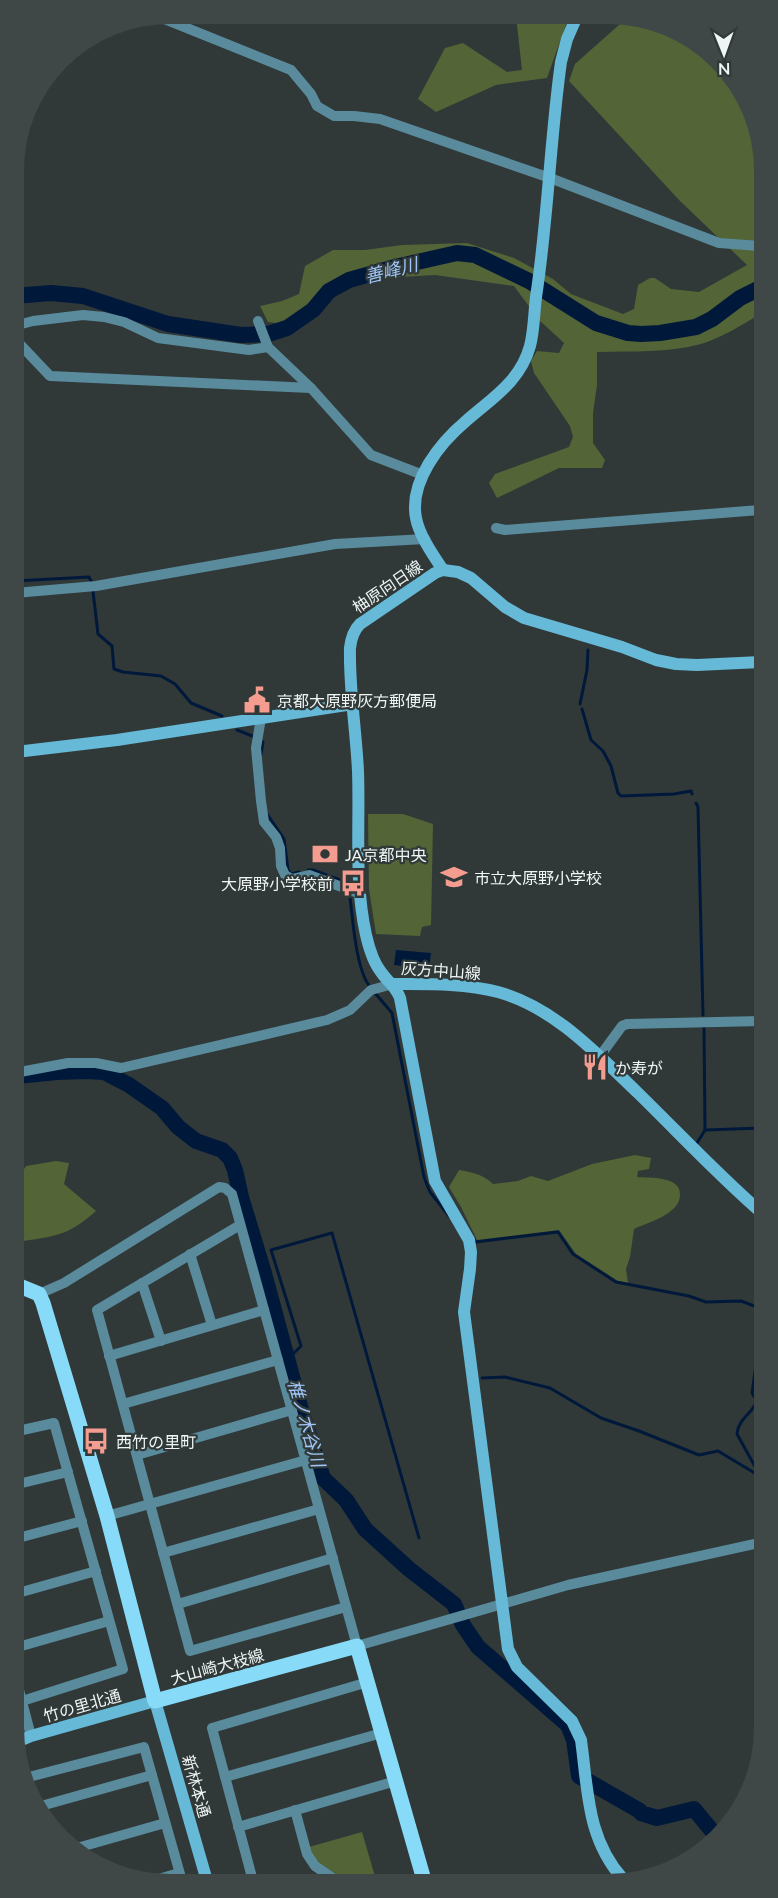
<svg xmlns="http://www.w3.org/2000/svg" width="778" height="1898" font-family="Lato,'Noto Sans JP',sans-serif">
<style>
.green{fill:#536436}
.water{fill:#00193b}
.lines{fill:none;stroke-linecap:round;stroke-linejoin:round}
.stream{stroke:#00193b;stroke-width:3}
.river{stroke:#00193b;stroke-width:16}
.street{stroke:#598b9d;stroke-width:10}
.secondary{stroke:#66b9d7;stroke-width:12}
.primary{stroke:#87dbf9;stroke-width:15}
.labels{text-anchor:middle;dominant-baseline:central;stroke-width:4.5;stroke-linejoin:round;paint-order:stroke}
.street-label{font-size:16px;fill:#eff4f4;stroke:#303938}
.poi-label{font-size:16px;fill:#eff4f4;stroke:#303938;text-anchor:start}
.water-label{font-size:18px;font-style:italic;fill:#a0c6f9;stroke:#303938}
</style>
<rect width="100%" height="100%" fill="#303938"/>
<g class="green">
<path d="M516,16H569L547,78L496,85L436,112L418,99L445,48L463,43L507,72L522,70Z"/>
<path d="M629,16H638L711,53L759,130L760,314C742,325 721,338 701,344C667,353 632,351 597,352V385L593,413V443L605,460L602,468H559L497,498L489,483L495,474L569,447L573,437L570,426L534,373L531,361L537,351L559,353L564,343L539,320L514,286L435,275L384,278L353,275L313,300L283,324L268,322L260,306L282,301L299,294L305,266L333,250H365L402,245L467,243L514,258L553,279L571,294L623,314L634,309L638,285L650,278H655L671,289L699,292L747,265L680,201L569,81L575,64Z"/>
<path d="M368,814H403L433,824L431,925L422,927L420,936L376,934L369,889Z"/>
<path d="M635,1155L651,1158L649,1169L638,1171L637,1177C650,1178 680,1176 680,1194C680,1201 677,1206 672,1210C661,1220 646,1223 634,1229L630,1257L626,1269L628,1283L618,1281L576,1254L559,1230L477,1240L461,1207L449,1187L459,1170C471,1172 483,1174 493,1184L518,1181L531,1176L548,1181L592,1164Z"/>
<path d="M56,1161L69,1163L64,1184L96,1211C67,1237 54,1236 17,1242V1180L26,1166Z"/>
<path d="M362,1832L376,1880L346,1881L315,1860L309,1847Z"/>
</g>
<path class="water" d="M396,950L431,953L429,969L394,965Z"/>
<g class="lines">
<g class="stream">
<path d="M15,581L89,577L92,583L98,634L112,646L114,669L123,672L161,676L175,684L191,703L222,716"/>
<path d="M580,704L587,670L588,650"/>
<path d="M582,709L591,740L603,751L611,766L618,793L621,796L674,794L691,791L692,794"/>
<path d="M237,730L255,737"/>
<path d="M261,741L263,742L261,754"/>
<path d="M696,803L698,807L703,1015"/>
<path d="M267,814L284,839L288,870L291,874L299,872"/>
<path d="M308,870H313L343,881L346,884"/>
<path d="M347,893L350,898C353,920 356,972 371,988"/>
<path d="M375,993L392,1013L424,1177L430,1192L449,1216"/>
<path d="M705,1130L762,1128"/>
<path d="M697,1143L705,1130L704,1028"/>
<path d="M473,1239L476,1242L558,1232L573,1254L616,1282L689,1296L706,1302L741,1301L757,1307L763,1315L752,1393L757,1401C752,1414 738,1419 737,1434L763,1481"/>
<path d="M288,1359L301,1346L271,1250L332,1233L419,1538"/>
<path d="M482,1378L505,1377L550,1388L601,1418L639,1431L699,1455L718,1451L758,1475"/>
</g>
<g class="river">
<path d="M14,296L51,293L83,296L168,324L241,335L268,334L287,328L313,310L329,291L349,280L395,267L457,253L475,255L529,281L596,323L628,333L641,334L660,333L696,327L712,319L740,298L760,288"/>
<path d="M17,1076L57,1072L86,1071L104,1072L129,1085L162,1108L178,1127L196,1141L222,1150L230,1158L235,1170L241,1197L264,1273L303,1417L323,1478L346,1500L365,1529L409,1569L454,1604L463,1625L478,1647L568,1725L574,1740L579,1776L640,1811L641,1813L657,1818L694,1809L717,1837"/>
</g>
<g class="street">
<path d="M157,16L291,70L311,94L317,106L334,116H354L380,119L550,178L719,243L760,246"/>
<path d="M258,321L268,347L311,388L371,455L423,475"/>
<path d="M14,326L33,321L83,315L104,317L124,322L158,338L249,350L268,347"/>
<path d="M14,338L50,376L311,388"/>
<path d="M496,528L505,530L760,510"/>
<path d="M15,593L96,586L335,544L425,539"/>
<path d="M261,718L256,748L261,801L264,822L276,837L280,848L281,866L285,875L292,879L309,875L361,894"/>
<path d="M600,1056L622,1026L627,1024L762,1021"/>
<path d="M20,1072L68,1063H96L121,1068L327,1020L350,1010L371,990L393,984"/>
<path d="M240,1225L97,1310L190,1651L346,1607"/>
<path d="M190,1254L212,1325"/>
<path d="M142,1283L161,1341"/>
<path d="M39,1294L64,1283L219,1187L225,1188L232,1194L357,1646L568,1585L764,1542"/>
<path d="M109,1356L264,1310"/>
<path d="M123,1404L278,1360"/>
<path d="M18,1431L54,1423L123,1669L19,1702"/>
<path d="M137,1455L292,1410"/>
<path d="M18,1484L68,1472"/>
<path d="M107,1516L306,1460"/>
<path d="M18,1538L82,1521"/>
<path d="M163,1553L319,1509"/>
<path d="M18,1593L96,1571"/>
<path d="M178,1604L333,1558"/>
<path d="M18,1647L109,1621"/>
<path d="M19,1690L31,1736"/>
<path d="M225,1777L382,1733"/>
<path d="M25,1778L144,1747L182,1881"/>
<path d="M41,1806L152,1775"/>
<path d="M295,1810L307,1854L315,1866L337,1881"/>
<path d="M238,1827L396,1781"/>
<path d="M77,1848L165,1823"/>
<path d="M253,1881L212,1728L368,1682"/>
<path d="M148,1882L179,1873"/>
</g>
<g class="secondary">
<path d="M443,570C433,555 419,535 416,518C409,481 440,443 466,421C492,398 520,382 530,346C534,331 534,313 536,297C548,219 550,140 561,62L567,39L577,16"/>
<path d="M16,752L117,740L353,704"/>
<path d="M393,984C428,984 464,983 498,992C555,1008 596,1053 638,1093C679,1133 719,1176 763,1214"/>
<path d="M19,1741L31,1736L155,1701L207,1881"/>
<path d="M623,1879C587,1839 588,1791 581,1740L572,1721L517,1667L508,1649L464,1312L470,1269L471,1252L469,1240L435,1181L400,998C396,987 388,982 381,972C373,962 369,948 366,935C354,881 360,825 358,771C356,730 349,689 350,648C351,639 354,630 360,624L435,573L443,570L458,572L471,578L505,607L524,618L622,647L656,660L676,664L697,665L761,662"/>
</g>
<path class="primary" d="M17,1285L39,1294L43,1303L107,1516L155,1701L357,1646L424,1880"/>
</g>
<defs>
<g id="civic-bare" transform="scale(2.07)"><path d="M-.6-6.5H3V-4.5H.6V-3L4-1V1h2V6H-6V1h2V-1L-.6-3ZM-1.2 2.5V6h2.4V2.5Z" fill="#f59c91" stroke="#303938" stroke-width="2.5" paint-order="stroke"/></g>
<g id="bank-bare" transform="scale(2.07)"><path d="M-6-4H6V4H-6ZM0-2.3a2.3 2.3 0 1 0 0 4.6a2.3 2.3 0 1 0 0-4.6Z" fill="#f59c91" stroke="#303938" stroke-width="2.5" paint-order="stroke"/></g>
<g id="school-bare" transform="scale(2.07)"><path d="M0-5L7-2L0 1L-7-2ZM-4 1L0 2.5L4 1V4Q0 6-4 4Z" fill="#f59c91" stroke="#303938" stroke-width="2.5" paint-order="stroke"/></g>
<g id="bus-bare" transform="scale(2.07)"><path d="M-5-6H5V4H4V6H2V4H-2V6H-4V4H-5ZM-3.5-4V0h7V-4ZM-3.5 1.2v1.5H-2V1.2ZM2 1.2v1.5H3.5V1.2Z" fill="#f59c91" stroke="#303938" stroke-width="2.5" paint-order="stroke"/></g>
<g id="restaurant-bare" transform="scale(2.07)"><path d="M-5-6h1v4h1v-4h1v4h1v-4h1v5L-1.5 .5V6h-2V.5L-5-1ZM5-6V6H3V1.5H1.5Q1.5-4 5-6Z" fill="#f59c91" stroke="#303938" stroke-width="2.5" paint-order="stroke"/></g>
</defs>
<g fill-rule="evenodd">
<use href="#civic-bare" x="257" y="700"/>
<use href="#bank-bare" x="325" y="854"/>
<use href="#school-bare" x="454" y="877"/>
<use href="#bus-bare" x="353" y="883"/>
<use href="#restaurant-bare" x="595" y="1067"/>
<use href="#bus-bare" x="96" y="1441"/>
</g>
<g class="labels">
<g class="street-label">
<text transform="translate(387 586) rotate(-34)">柚原向日線</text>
<text transform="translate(441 970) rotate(4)">灰方中山線</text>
<text transform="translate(217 1666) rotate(-15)">大山崎大枝線</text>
<text transform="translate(82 1705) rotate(-16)">竹の里北通</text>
<text transform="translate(197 1786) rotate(74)">新林本通</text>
</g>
<g class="poi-label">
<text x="277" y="700">京都大原野灰方郵便局</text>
<text x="345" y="854">JA京都中央</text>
<text x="474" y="877">市立大原野小学校</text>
<text x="333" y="883" text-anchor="end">大原野小学校前</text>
<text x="615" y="1067">か寿が</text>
<text x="116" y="1441">西竹の里町</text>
</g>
<g class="water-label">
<text transform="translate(391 270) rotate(-14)">善峰川</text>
<text transform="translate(307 1423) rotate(74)">椎ノ木谷川</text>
</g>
</g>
<path d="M0 0H778V1898H0ZM170 24H608A146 146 0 0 1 754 170V1728A146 146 0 0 1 608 1874H170A146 146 0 0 1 24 1728V170A146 146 0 0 1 170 24Z" fill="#3f4847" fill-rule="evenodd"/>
<g transform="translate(724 54) rotate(179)" stroke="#303938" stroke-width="4.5" paint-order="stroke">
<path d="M0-4.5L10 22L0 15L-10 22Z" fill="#eff4f4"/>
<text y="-9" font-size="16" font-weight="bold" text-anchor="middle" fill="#eff4f4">N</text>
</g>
</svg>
